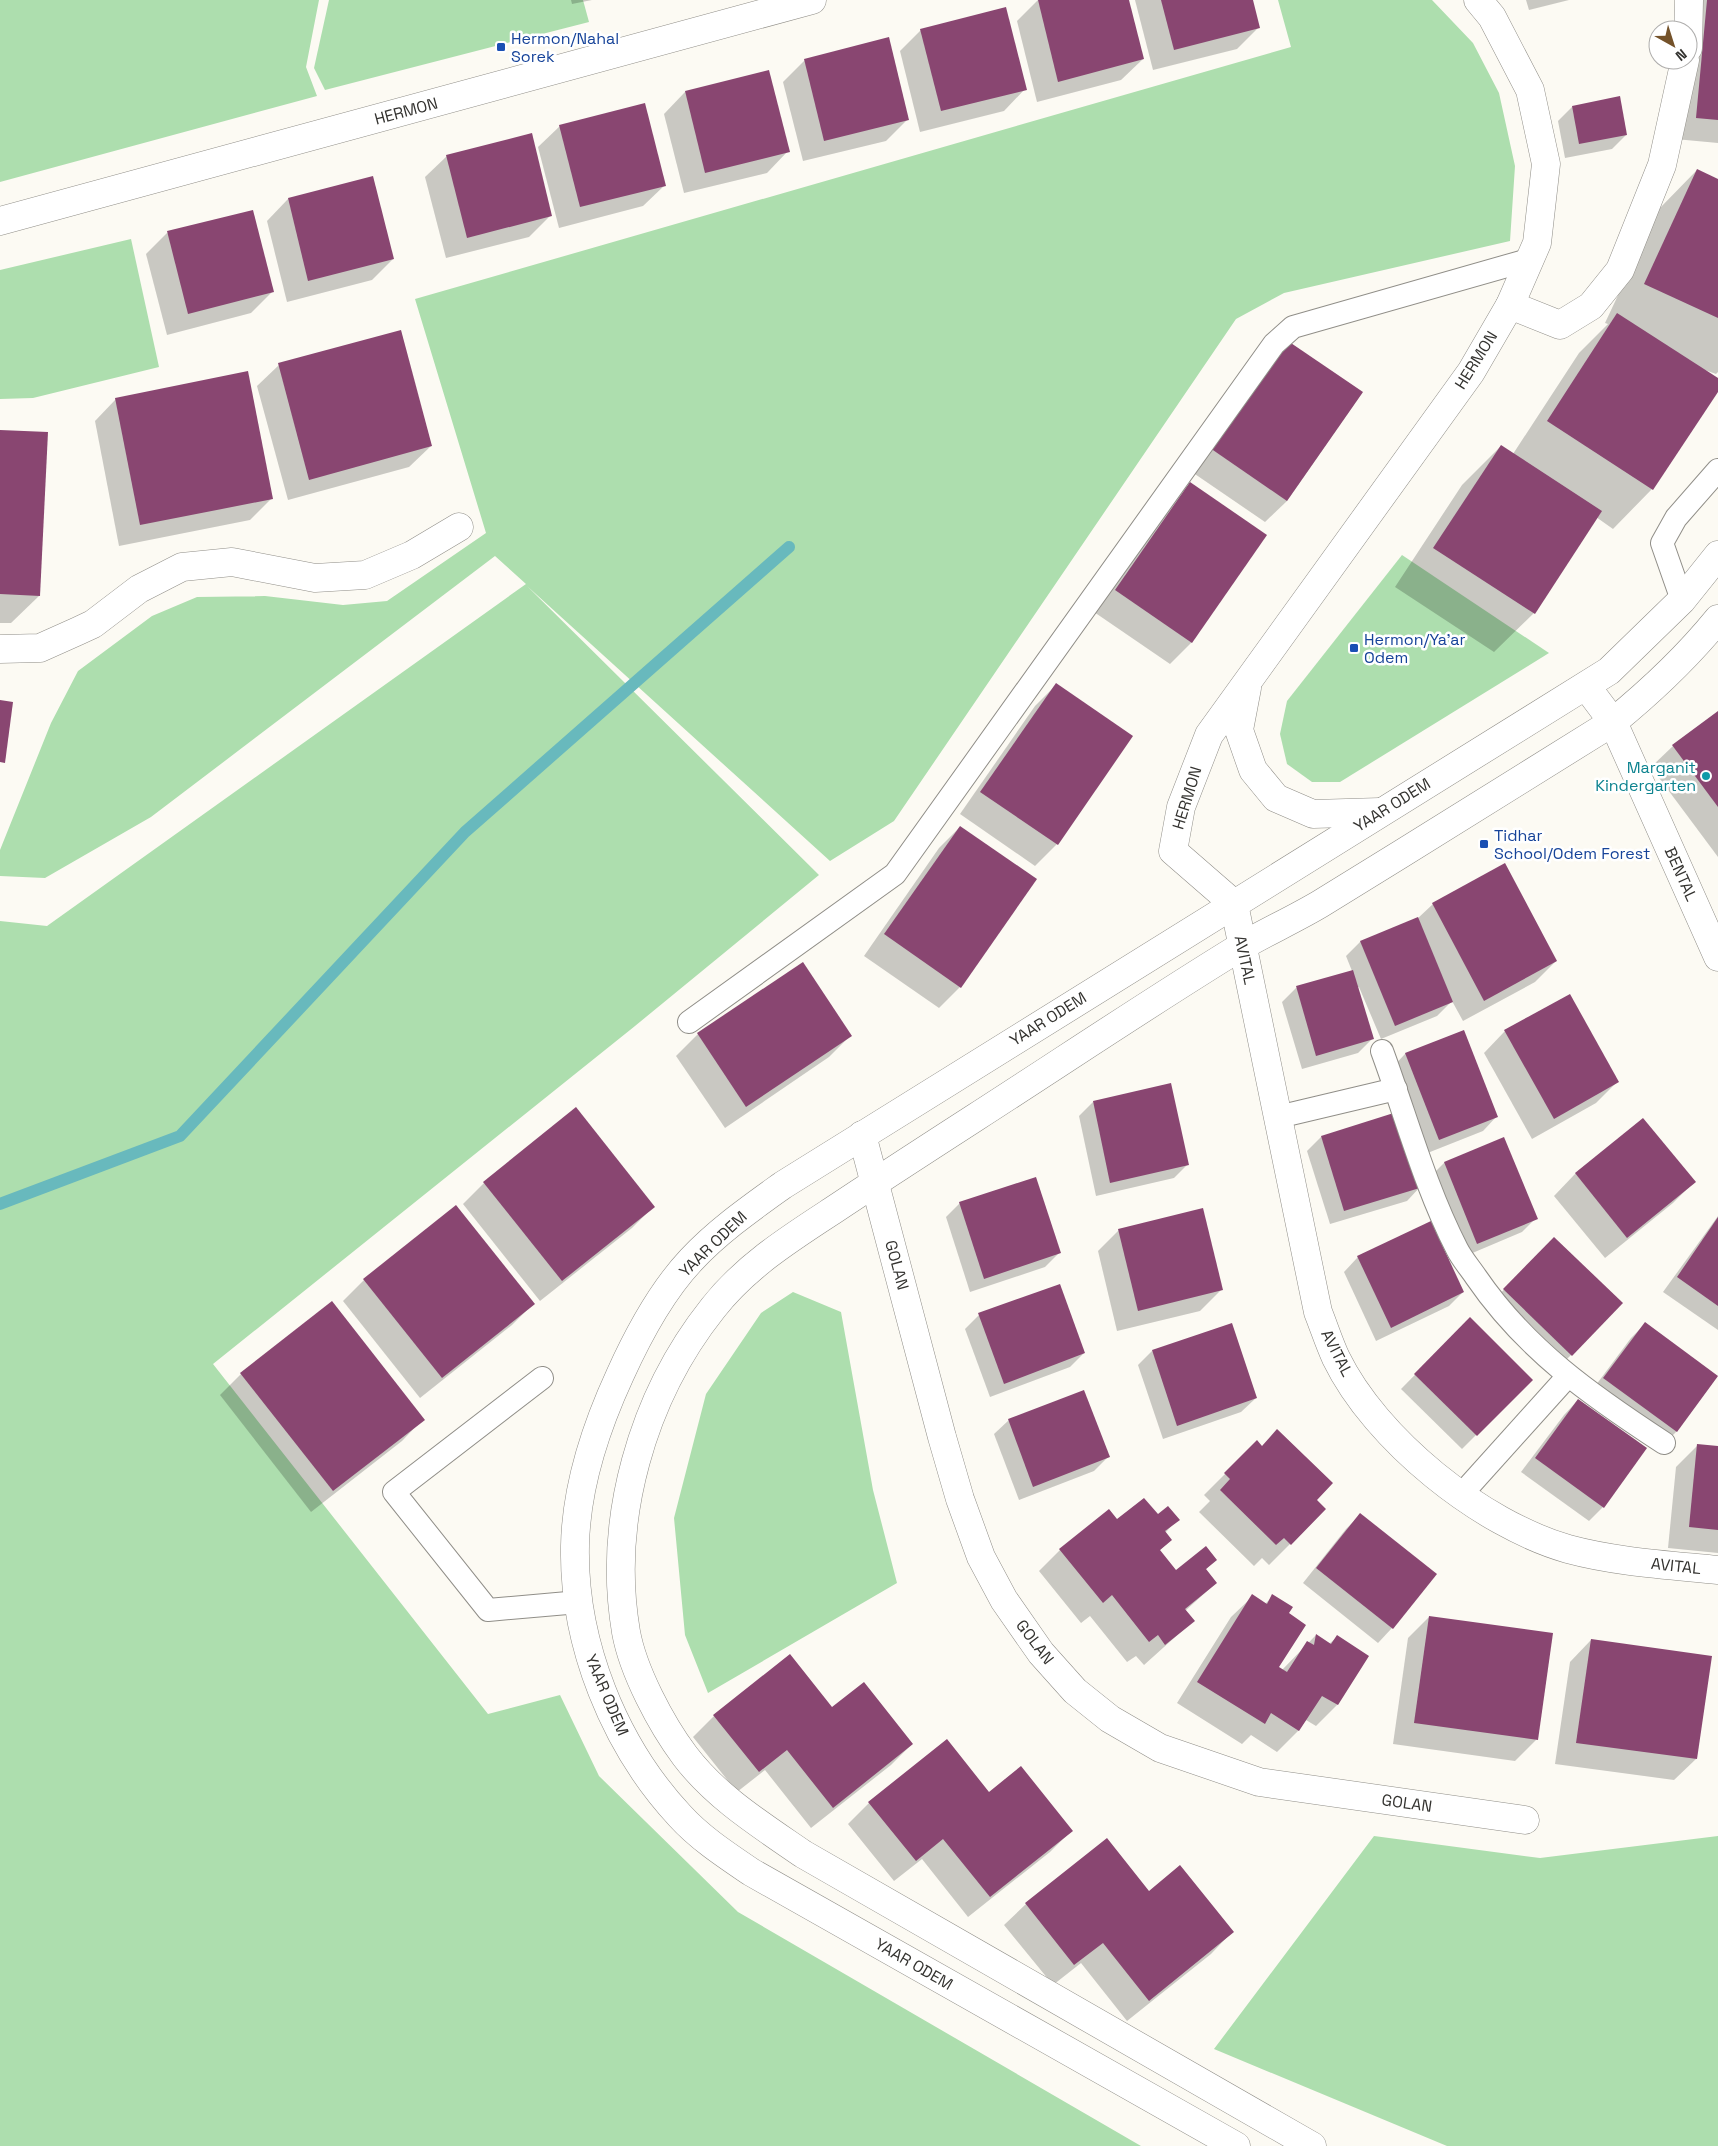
<svg xmlns="http://www.w3.org/2000/svg" width="1718" height="2146" font-family="'Space Grotesk',sans-serif">
<style>
.green{fill:#addeae}
.shadow{fill:#0003}
.lines{fill:none;stroke-linecap:round;stroke-linejoin:round}
.stream{stroke:#68b9bd;stroke-width:12}
.building{fill:#894671}
.service-casing{stroke:#908e88;stroke-width:24}
.minor-casing{stroke:#908e88;stroke-width:29}
.tertiary-casing{stroke:#908e88;stroke-width:29}
.service{stroke:#fff;stroke-width:22}
.minor{stroke:#fff;stroke-width:28}
.tertiary{stroke:#fff;stroke-width:28}
.transit-dot{fill:#1a4fb4;stroke:#fff;stroke-width:2}
.culture-dot{fill:#0f9aa8;stroke:#fff;stroke-width:2}
.labels{text-anchor:middle;dominant-baseline:central;stroke-width:5;stroke-linejoin:round;paint-order:stroke}
.transit-label{font-size:16px;fill:#164399;stroke:#fff;text-anchor:start}
.street-label{font-size:16px;fill:#343330;stroke:#fff}
.culture-label{font-size:16px;fill:#0d838f;stroke:#fff;text-anchor:end}
</style>
<rect width="100%" height="100%" fill="#fcfaf3"/>
<g class="green">
<path d="M0,0H319L306,67L317,96L0,182Z"/>
<path d="M329,0H583L589,22L325,90L314,68Z"/>
<path d="M1278,0H1432L1473,43L1499,93L1515,166L1510,241L1284,293L1236,319L894,821L830,861L527,586L819,875L635,1026L213,1364L488,1714L560,1695L599,1776L738,1912L1141,2146H0V921L47,926L526,584L495,556L151,817L45,878L0,876V850L51,723L78,671L152,616L197,597L265,596L343,605L387,601L486,533L415,299L1291,47Z"/>
<path d="M131,239L159,367L33,398L0,399V270Z"/>
<path d="M1402,555L1549,653L1340,782H1312L1287,764L1280,734L1287,701Z"/>
<path d="M793,1292L841,1312L873,1490L897,1583L708,1693L685,1635L674,1518L706,1394L761,1313Z"/>
<path d="M1374,1836L1540,1858L1718,1836V2146H1447L1214,2049Z"/>
</g>
<g class="shadow">
<path d="M571,0H592L572,4Z"/>
<path d="M1038,0H1128L1143,59L1121,80L1037,102L1017,21Z"/>
<path d="M1135,0H1252L1259,27L1237,49L1153,70Z"/>
<path d="M1526,0H1569L1529,10Z"/>
<path d="M1701,0H1718V143L1675,139Z"/>
<path d="M921,30L1025,89L1004,111L920,132L900,51Z"/>
<path d="M805,60L908,119L886,141L803,161L783,82Z"/>
<path d="M768,71L788,151L767,173L684,193L664,114L685,92Z"/>
<path d="M1572,107L1626,135L1612,149L1565,158L1558,121Z"/>
<path d="M560,126L665,185L643,206L559,228L538,147Z"/>
<path d="M447,156L551,215L529,237L446,258L425,177Z"/>
<path d="M1697,170L1718,180V372L1716,374L1702,369L1718,380V390L1652,489L1613,529L1596,517L1534,613L1494,652L1395,587L1462,485L1501,446L1513,454L1579,353L1608,324L1605,323L1658,210Z"/>
<path d="M373,178L393,259L372,280L287,302L267,221L288,199Z"/>
<path d="M167,233L272,292L251,313L167,335L146,254Z"/>
<path d="M1264,362L1362,393L1287,501L1265,522L1189,470Z"/>
<path d="M279,365L431,446L409,467L288,500L257,386Z"/>
<path d="M116,399L272,498L250,520L119,546L95,421Z"/>
<path d="M0,431L39,596L11,623H0Z"/>
<path d="M1190,483L1265,535L1191,643L1170,664L1094,612L1169,505Z"/>
<path d="M1056,685L1132,736L1057,844L1035,866L960,814L1035,706Z"/>
<path d="M1718,712V857L1651,767L1673,746Z"/>
<path d="M960,827V987L939,1008L864,956L939,848Z"/>
<path d="M1433,904L1556,961L1535,982L1463,1021L1452,1001L1437,1016L1381,1039L1359,987H1357L1372,1039L1358,1053L1302,1069L1282,1002L1296,988L1352,971L1346,956L1360,942L1417,919Z"/>
<path d="M802,964L850,1036L829,1057L725,1128L676,1056L698,1034Z"/>
<path d="M1463,1031L1497,1116L1483,1131L1425,1154L1391,1069L1405,1054Z"/>
<path d="M1505,1031L1617,1082L1596,1103L1532,1139L1484,1053Z"/>
<path d="M1093,1102L1188,1164L1174,1178L1096,1196L1079,1116Z"/>
<path d="M1643,1120L1694,1182L1673,1203L1605,1258L1554,1196L1575,1174Z"/>
<path d="M1321,1137L1421,1186L1407,1201L1330,1224L1307,1151Z"/>
<path d="M1503,1139L1536,1218L1522,1232L1463,1257L1430,1177L1444,1163Z"/>
<path d="M484,1183L653,1207L632,1228L540,1301L463,1204Z"/>
<path d="M960,1203L1059,1253L1045,1267L970,1292L946,1217Z"/>
<path d="M456,1207L533,1304L512,1325L420,1398L343,1301L364,1280Z"/>
<path d="M1718,1216V1330L1663,1292Z"/>
<path d="M1119,1230L1222,1289L1200,1311L1117,1331L1098,1251Z"/>
<path d="M1554,1238L1571,1355L1557,1369L1490,1304Z"/>
<path d="M1358,1257L1463,1292L1449,1306L1376,1341L1344,1272Z"/>
<path d="M979,1315L1084,1353L1070,1367L990,1397L965,1329Z"/>
<path d="M1470,1319L1531,1380L1462,1449L1401,1389Z"/>
<path d="M1645,1324L1717,1377L1676,1432L1662,1446L1590,1393L1631,1338Z"/>
<path d="M1152,1351L1256,1398L1241,1412L1163,1439L1138,1365Z"/>
<path d="M241,1374L423,1419L402,1441L311,1512L220,1395Z"/>
<path d="M1578,1400L1603,1507L1589,1521L1521,1472L1564,1415Z"/>
<path d="M1009,1420L1108,1457L1094,1471L1019,1500L994,1434Z"/>
<path d="M1257,1442L1325,1509L1269,1565L1262,1558L1254,1566L1199,1512L1210,1501L1204,1495Z"/>
<path d="M1698,1445L1718,1447V1553L1668,1548L1676,1467Z"/>
<path d="M1109,1511L1117,1521L1157,1516L1178,1519L1165,1533L1171,1540L1159,1551L1176,1572L1215,1560L1205,1570L1216,1583L1185,1611L1193,1621L1144,1665L1136,1656L1127,1662L1090,1616L1081,1623L1039,1571L1060,1550Z"/>
<path d="M1360,1515L1435,1575L1392,1628L1378,1643L1303,1583L1346,1529Z"/>
<path d="M1253,1596L1265,1604L1273,1596L1287,1614L1278,1667L1282,1670L1316,1635L1329,1644L1337,1637L1368,1656L1337,1705L1316,1726L1306,1720L1298,1731L1277,1752L1251,1735L1242,1744L1177,1703L1231,1617Z"/>
<path d="M1429,1617L1536,1740L1515,1761L1393,1744L1408,1638Z"/>
<path d="M1591,1640L1696,1759L1674,1780L1555,1764L1570,1662Z"/>
<path d="M714,1716L912,1744L891,1765L811,1828L765,1770L737,1792L693,1737Z"/>
<path d="M989,1794L1071,1831L1050,1852L968,1917L922,1859L894,1881L848,1824L869,1803Z"/>
<path d="M1149,1892L1232,1932L1211,1954L1127,2021L1081,1963L1053,1985L1004,1925L1026,1904Z"/>
</g>
<g class="lines">
<path class="stream" d="M0,1204L180,1136L465,832L789,547"/>
</g>
<g class="building">
<path d="M1038,0H1129L1144,59L1058,82Z"/>
<path d="M1161,0H1253L1260,28L1174,50Z"/>
<path d="M1707,0H1718V120L1696,118Z"/>
<path d="M1006,7L1027,90L941,111L920,29Z"/>
<path d="M889,37L909,120L824,141L804,59Z"/>
<path d="M769,70L790,152L705,173L685,91Z"/>
<path d="M1620,96L1627,135L1579,144L1572,106Z"/>
<path d="M645,103L666,186L580,207L559,125Z"/>
<path d="M532,133L552,216L467,238L446,155Z"/>
<path d="M1697,169L1718,179V318L1644,284Z"/>
<path d="M373,176L394,259L308,281L288,198Z"/>
<path d="M253,210L274,292L188,314L167,231Z"/>
<path d="M1617,313L1718,378V392L1653,490L1547,421Z"/>
<path d="M401,330L432,446L309,480L278,363Z"/>
<path d="M1285,339L1363,392L1287,501L1210,448Z"/>
<path d="M248,371L273,499L140,525L115,398Z"/>
<path d="M0,430L48,432L40,596L0,594Z"/>
<path d="M1501,445L1602,511L1535,614L1433,548Z"/>
<path d="M1190,482L1267,535L1192,643L1115,590Z"/>
<path d="M1056,683L1133,736L1058,845L980,792Z"/>
<path d="M0,700L13,702L5,763L0,762Z"/>
<path d="M1718,711V807L1672,745Z"/>
<path d="M960,826L1037,879L961,988L884,934Z"/>
<path d="M1505,863L1557,961L1484,1001L1432,903Z"/>
<path d="M1418,917L1453,1002L1395,1026L1360,941Z"/>
<path d="M803,962L852,1036L746,1107L697,1033Z"/>
<path d="M1353,970L1374,1039L1316,1056L1296,986Z"/>
<path d="M1570,994L1619,1082L1554,1119L1504,1030Z"/>
<path d="M1464,1030L1498,1117L1439,1140L1405,1053Z"/>
<path d="M1171,1083L1189,1165L1110,1183L1093,1101Z"/>
<path d="M576,1107L655,1207L562,1281L483,1182Z"/>
<path d="M1400,1111L1423,1187L1344,1211L1321,1136Z"/>
<path d="M1643,1118L1696,1182L1627,1238L1575,1173Z"/>
<path d="M1504,1137L1538,1219L1477,1244L1444,1162Z"/>
<path d="M1036,1177L1061,1253L984,1279L959,1202Z"/>
<path d="M456,1205L535,1304L442,1378L363,1279Z"/>
<path d="M1203,1208L1223,1290L1138,1311L1118,1229Z"/>
<path d="M1718,1217V1306L1677,1277Z"/>
<path d="M1431,1221L1464,1292L1391,1328L1357,1256Z"/>
<path d="M1554,1237L1623,1303L1572,1356L1503,1289Z"/>
<path d="M1060,1284L1085,1353L1004,1384L978,1313Z"/>
<path d="M332,1301L425,1420L333,1491L240,1373Z"/>
<path d="M1470,1317L1533,1380L1477,1436L1414,1374Z"/>
<path d="M1645,1322L1718,1376L1677,1432L1603,1378Z"/>
<path d="M1232,1323L1257,1398L1177,1426L1152,1350Z"/>
<path d="M1084,1390L1110,1457L1033,1487L1008,1419Z"/>
<path d="M1578,1399L1647,1448L1604,1508L1535,1458Z"/>
<path d="M1277,1429L1333,1483L1317,1500L1326,1509L1291,1545L1284,1538L1276,1545L1220,1490L1230,1479L1224,1473L1257,1440L1262,1446Z"/>
<path d="M1697,1444L1718,1446V1530L1689,1527Z"/>
<path d="M1144,1498L1158,1514L1168,1506L1180,1520L1165,1531L1172,1540L1160,1550L1176,1570L1206,1546L1217,1560L1206,1569L1217,1583L1185,1609L1195,1621L1165,1645L1158,1635L1149,1642L1112,1595L1103,1603L1059,1549L1109,1509L1117,1519Z"/>
<path d="M1360,1513L1437,1574L1393,1629L1316,1568Z"/>
<path d="M1252,1594L1267,1604L1272,1594L1293,1607L1289,1613L1306,1625L1279,1667L1287,1672L1307,1641L1314,1645L1316,1634L1331,1644L1337,1635L1369,1656L1338,1705L1322,1696L1299,1731L1271,1713L1265,1724L1197,1682Z"/>
<path d="M1429,1616L1553,1633L1538,1740L1414,1723Z"/>
<path d="M1591,1639L1712,1656L1697,1759L1576,1743Z"/>
<path d="M790,1654L832,1707L864,1682L913,1744L833,1808L787,1750L759,1772L713,1715Z"/>
<path d="M947,1739L989,1792L1021,1766L1073,1831L990,1897L943,1839L916,1861L868,1802Z"/>
<path d="M1107,1838L1149,1891L1180,1865L1234,1932L1149,2001L1103,1943L1074,1965L1025,1903Z"/>
</g>
<g class="lines">
<g class="service-casing">
<g id="service">
<path d="M1682,600L1662,543L1676,518L1718,470"/>
<path d="M689,1022L895,874L1274,344L1293,327L1528,260"/>
<path d="M1382,1051C1406,1116 1425,1187 1457,1249C1462,1259 1470,1268 1476,1277C1526,1350 1592,1396 1664,1443"/>
<path d="M1278,1117L1396,1089"/>
<path d="M542,1378L394,1492L488,1610L579,1602"/>
<path d="M1460,1496L1568,1376"/>
</g>
</g>
<g class="minor-casing">
<g id="minor">
<path d="M1478,0L1492,17L1530,90L1546,164L1537,243L1510,305L1471,372L1209,735L1181,807L1173,851L1234,904L1318,1312C1324,1327 1329,1343 1336,1358C1376,1440 1481,1524 1568,1549C1616,1562 1668,1565 1718,1570"/>
<path d="M1688,48L1689,0"/>
<path d="M0,221L812,0"/>
<path d="M1510,305L1560,325L1591,306L1620,270L1662,165L1685,60"/>
<path d="M0,649L40,648L78,631L93,624L139,589L182,567L232,562L315,578L365,575L412,555L459,527"/>
<path d="M1586,686L1613,722L1718,957"/>
<path d="M1247,688L1239,730L1253,770L1276,798L1313,814L1380,812"/>
<path d="M862,1135L942,1437L960,1499L981,1557L1004,1600L1041,1653L1075,1691L1110,1719L1160,1748L1259,1782L1525,1820"/>
</g>
</g>
<g class="tertiary-casing">
<g id="tertiary">
<path d="M1236,2146L751,1872C726,1855 700,1838 680,1816C614,1745 573,1643 575,1546C576,1488 596,1427 620,1375C638,1335 660,1293 691,1260C718,1231 751,1208 783,1185L1609,671L1682,600L1718,555"/>
<path d="M1312,2146L803,1854C761,1825 716,1797 685,1756C661,1724 633,1671 626,1632C607,1520 642,1397 713,1308C745,1267 789,1239 832,1211C880,1179 928,1148 976,1117C1063,1061 1149,1003 1237,949C1264,933 1293,920 1320,904C1418,844 1515,783 1613,722C1651,691 1687,657 1718,619"/>
</g>
</g>
<use href="#service" class="service"/>
<use href="#minor" class="minor"/>
<use href="#tertiary" class="tertiary"/>
</g>
<g class="transit-dot">
<rect x="496" y="42" width="10" height="10" rx="2.5"/>
<rect x="1349" y="643" width="10" height="10" rx="2.5"/>
<rect x="1479" y="839" width="10" height="10" rx="2.5"/>
</g>
<circle class="culture-dot" cx="1706" cy="776" r="5"/>
<g class="labels">
<g class="transit-label">
<text x="511" y="38">Hermon/Nahal<tspan x="511" dy="18">Sorek</tspan></text>
<text x="1364" y="639">Hermon/Ya'ar<tspan x="1364" dy="18">Odem</tspan></text>
<text x="1494" y="835">Tidhar<tspan x="1494" dy="18">School/Odem Forest</tspan></text>
</g>
<g class="street-label">
<text transform="translate(406 111) rotate(-15)">HERMON</text>
<text transform="translate(1476 360) rotate(-58)">HERMON</text>
<text transform="translate(1187 798) rotate(-73)">HERMON</text>
<text transform="translate(1392 805) rotate(-32)">YAAR ODEM</text>
<text transform="translate(1681 874) rotate(66)">BENTAL</text>
<text transform="translate(1245 960) rotate(78)">AVITAL</text>
<text transform="translate(1048 1019) rotate(-32)">YAAR ODEM</text>
<text transform="translate(713 1244) rotate(-44)">YAAR ODEM</text>
<text transform="translate(897 1265) rotate(75)">GOLAN</text>
<text transform="translate(1337 1353) rotate(63)">AVITAL</text>
<text transform="translate(1676 1566) rotate(6)">AVITAL</text>
<text transform="translate(1035 1642) rotate(53)">GOLAN</text>
<text transform="translate(607 1695) rotate(67)">YAAR ODEM</text>
<text transform="translate(1407 1803) rotate(8)">GOLAN</text>
<text transform="translate(914 1964) rotate(30)">YAAR ODEM</text>
</g>
<g class="culture-label">
<text x="1696" y="767">Marganit<tspan x="1696" dy="18">Kindergarten</tspan></text>
</g>
</g>
<g transform="translate(1673 45) rotate(141)"><circle r="24" fill="#ffffff" stroke="#aeadac"/>
<path d="M0-4L9 19L0 12L-9 19Z" fill="#74522a"/>
<text y="-8" font-size="14" font-weight="bold" text-anchor="middle" fill="#343330">N</text>
</g>
</svg>
